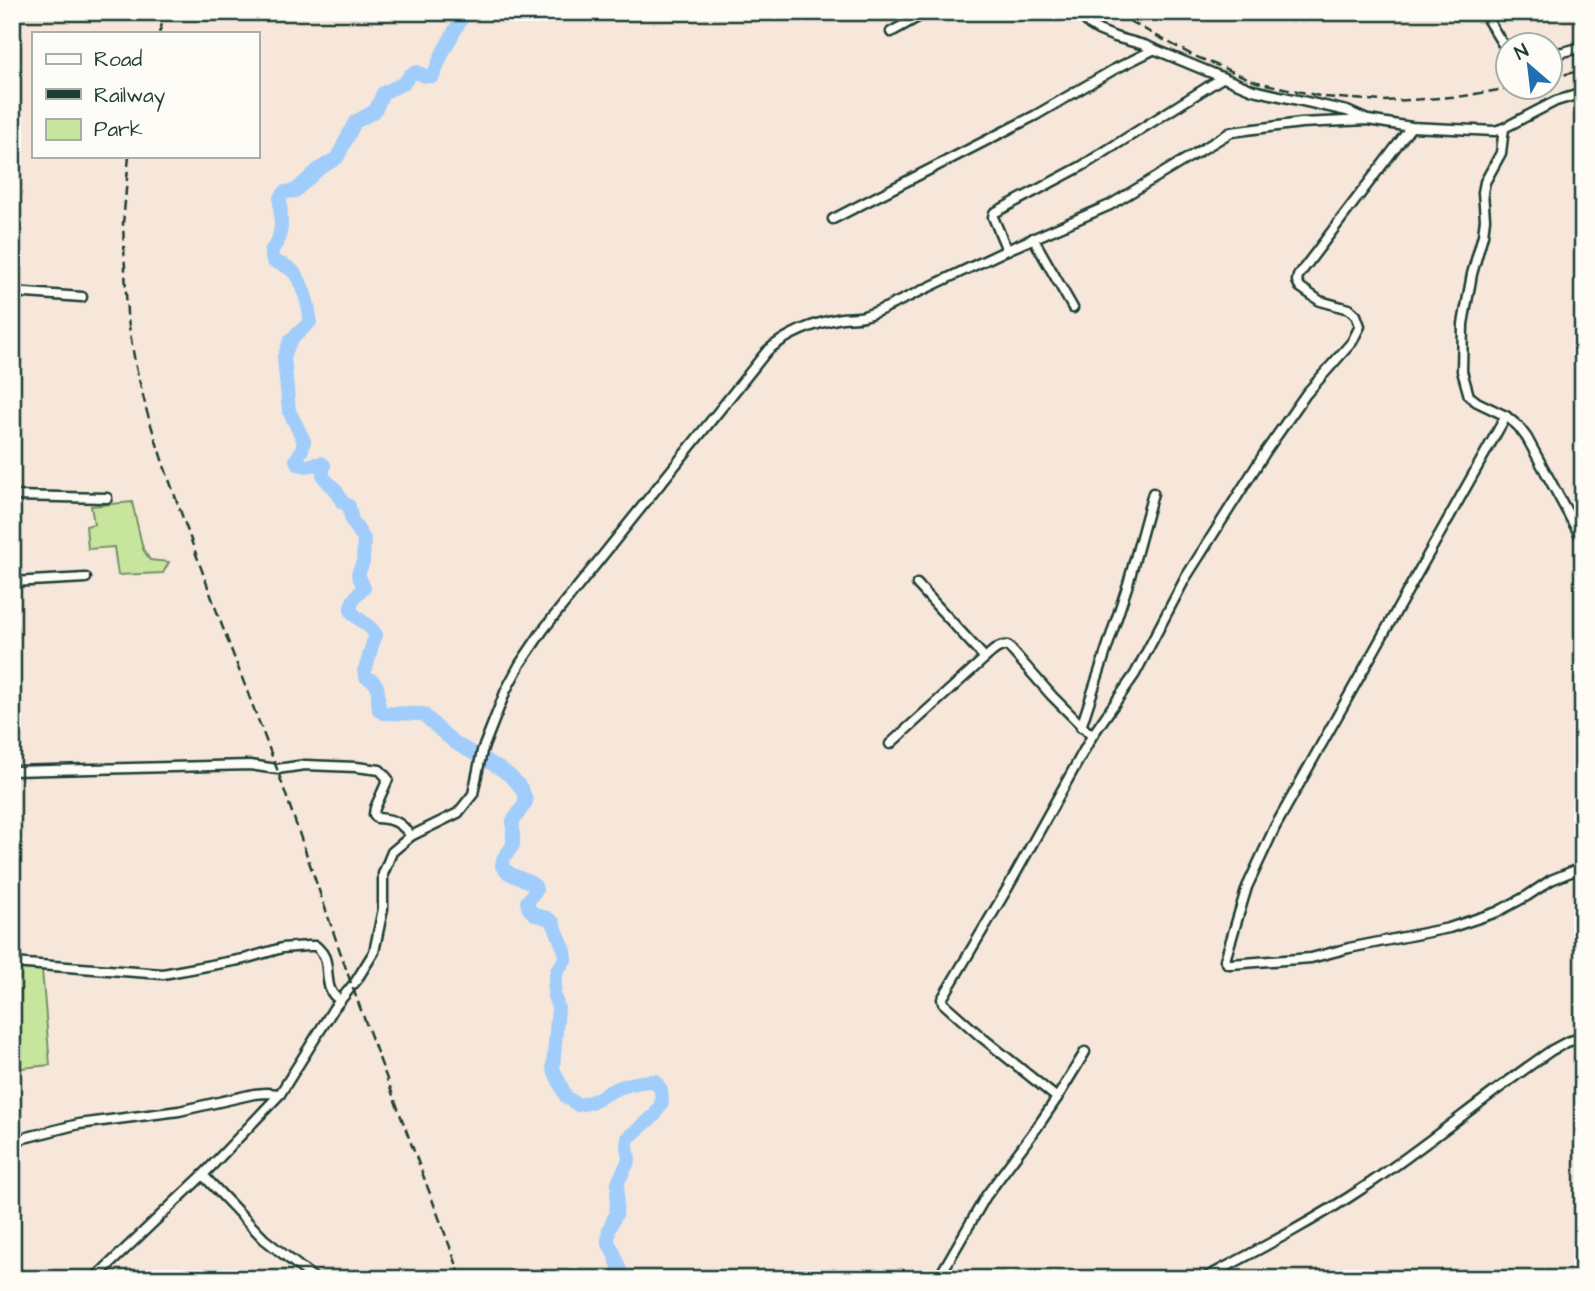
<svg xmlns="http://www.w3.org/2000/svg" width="1595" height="1291" font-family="'Architects Daughter',sans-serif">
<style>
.green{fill:#c8e59d;stroke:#749168;stroke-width:2}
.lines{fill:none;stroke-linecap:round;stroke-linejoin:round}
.river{stroke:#a0cdfb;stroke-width:14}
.street-casing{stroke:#1f3d34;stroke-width:13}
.street{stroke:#fdfcf7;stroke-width:8}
.rail{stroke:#1f3d34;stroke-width:2.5;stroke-dasharray:10 5;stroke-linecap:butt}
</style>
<rect width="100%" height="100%" fill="#f6e7da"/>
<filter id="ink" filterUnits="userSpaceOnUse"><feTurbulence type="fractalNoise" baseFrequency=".0143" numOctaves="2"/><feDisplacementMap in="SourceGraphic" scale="14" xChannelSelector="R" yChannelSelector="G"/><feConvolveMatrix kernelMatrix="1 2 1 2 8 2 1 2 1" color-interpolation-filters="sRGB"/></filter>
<g filter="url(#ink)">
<g class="green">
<path d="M132,502L143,549L150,560L169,562L163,573L118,575L114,547L88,549L86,526L94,524L91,506Z"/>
<path d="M12,969H42L50,1065L12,1069Z"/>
</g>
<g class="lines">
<path class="river" d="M465,12L443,52L433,76H425L417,72L410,75L404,83L383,93L375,111L355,122L337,158L319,169L295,191L285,192L280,198L281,227L278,241L271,251L273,261C278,263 284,265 289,268C302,276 310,308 310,322L290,341L284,357L289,411L304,441L302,450L296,460L298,464L306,466L321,463L324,465C321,478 324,478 332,486C337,490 339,496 342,502L349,506L352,521L364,539L363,562L358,574L364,588C333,617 365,615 376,635C370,647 370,659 364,671L366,677C383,684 376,694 379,710L383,713L423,714C434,724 445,736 457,744C478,758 523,773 526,802L513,821V845L503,859L502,866C509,878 525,877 535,886L536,890L527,902L529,909L536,915L547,918L553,922L565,951L566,958L557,971L555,981L554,996L558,1007L553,1068L566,1097L578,1105C599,1102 603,1093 621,1087C630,1084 645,1081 655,1081L661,1090L662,1102L655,1115L628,1138L627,1146L629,1160L618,1182L616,1214L609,1229L608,1242L614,1253L623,1279"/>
<g class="street-casing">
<g id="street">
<path d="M1078,12L1090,25L1098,30L1115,37L1144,45L1253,90L1347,111L1365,119"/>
<path d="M1483,12L1502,43L1508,46"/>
<path d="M891,32L927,12"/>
<path d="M1550,54L1563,52L1583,47"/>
<path d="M1504,128L1501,153L1485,182L1483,192L1485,219L1483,235L1472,274L1463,324L1462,371L1469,396L1477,402L1506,416L1518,426L1527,438L1583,541"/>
<path d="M833,219L1036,115L1113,70L1153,50"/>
<path d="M1033,238L1073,308"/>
<path d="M1007,250L993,217L994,213L1082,166L1222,78"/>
<path d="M12,292L82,297"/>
<path d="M1506,416L1275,827L1247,887L1225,960L1228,964H1231L1311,958L1349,948L1449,928L1497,912L1527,896L1551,880L1583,867"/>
<path d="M12,496L107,498"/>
<path d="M12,582L86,578"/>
<path d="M917,584L985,658"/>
<path d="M1081,727L1128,584L1153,493"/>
<path d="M890,744L985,658C991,653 999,644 1008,646L1052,696L1092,736"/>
<path d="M12,771L250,765L277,769L305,765L356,767L380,770L388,779L375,808L374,814L377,818C393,819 401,822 411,836"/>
<path d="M12,963L163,974L244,959L282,948L308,946H316C321,951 325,955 326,962C329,976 325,992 340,1000"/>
<path d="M1057,1098L1085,1052"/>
<path d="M12,1141L79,1124L179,1111L254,1094L266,1093L280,1094"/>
<path d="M203,1175L264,1239L315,1279"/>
<path d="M94,1279L203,1175L280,1094L334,1008L356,981L374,952L383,909V874L392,852L411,836L458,813L473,794L482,751L506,690L520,664L543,630L767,351C788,333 814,323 842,318C849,317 857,318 864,316C871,314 878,311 885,308L1007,250L1110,205L1231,132L1301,123L1368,120L1411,127L1495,131L1504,128L1556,101L1583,93"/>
<path d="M938,1279L986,1196L1038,1126L1057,1098L979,1035L943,1003L942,999L1007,889L1092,736L1135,674L1186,577L1266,451L1306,394L1352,342L1360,326L1356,315L1349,309L1320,301L1300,287L1297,281L1298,276L1411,127"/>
<path d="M1203,1279C1258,1250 1314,1221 1366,1186C1430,1143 1489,1093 1552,1050L1567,1042L1583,1037"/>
</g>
</g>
<use href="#street" class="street"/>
<g class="rail">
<path d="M1118,12L1131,22L1192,55L1257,82L1324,97L1383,101L1412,100L1464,96L1510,88"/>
<path d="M159,33L166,12"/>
<path d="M1550,78L1583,70"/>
<path d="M129,156L123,224L127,314L135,363L147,412L163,463L221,623L277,769L352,986L462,1279"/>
</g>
</g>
</g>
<rect width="1595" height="1291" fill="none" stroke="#fdfcf7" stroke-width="42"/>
<rect x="21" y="21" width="1553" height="1249" fill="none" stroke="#1f3d34" stroke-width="2.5" filter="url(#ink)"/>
<rect x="32" y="32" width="228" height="126" fill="#fdfcf7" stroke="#a4b0a9" stroke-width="2"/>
<rect x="46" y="54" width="35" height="10" fill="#fdfcf7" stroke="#a4b0a9" stroke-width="2"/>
<text x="94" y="66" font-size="21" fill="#1f3d34">Road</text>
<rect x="46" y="89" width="35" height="10" fill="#1f3d34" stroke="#a4b0a9" stroke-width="2"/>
<text x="94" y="102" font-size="21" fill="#1f3d34">Railway</text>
<rect x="46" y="119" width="35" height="21" fill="#c8e59d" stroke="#a4b0a9" stroke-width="2"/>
<text x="94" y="136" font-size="21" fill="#1f3d34">Park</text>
<g transform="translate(1529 66) rotate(332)"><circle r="33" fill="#fdfcf7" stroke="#a4b0a9" stroke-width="2"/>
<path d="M0-5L12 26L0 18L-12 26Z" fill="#1f6fb2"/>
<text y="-10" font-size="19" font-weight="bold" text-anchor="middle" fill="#1f3d34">N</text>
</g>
</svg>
